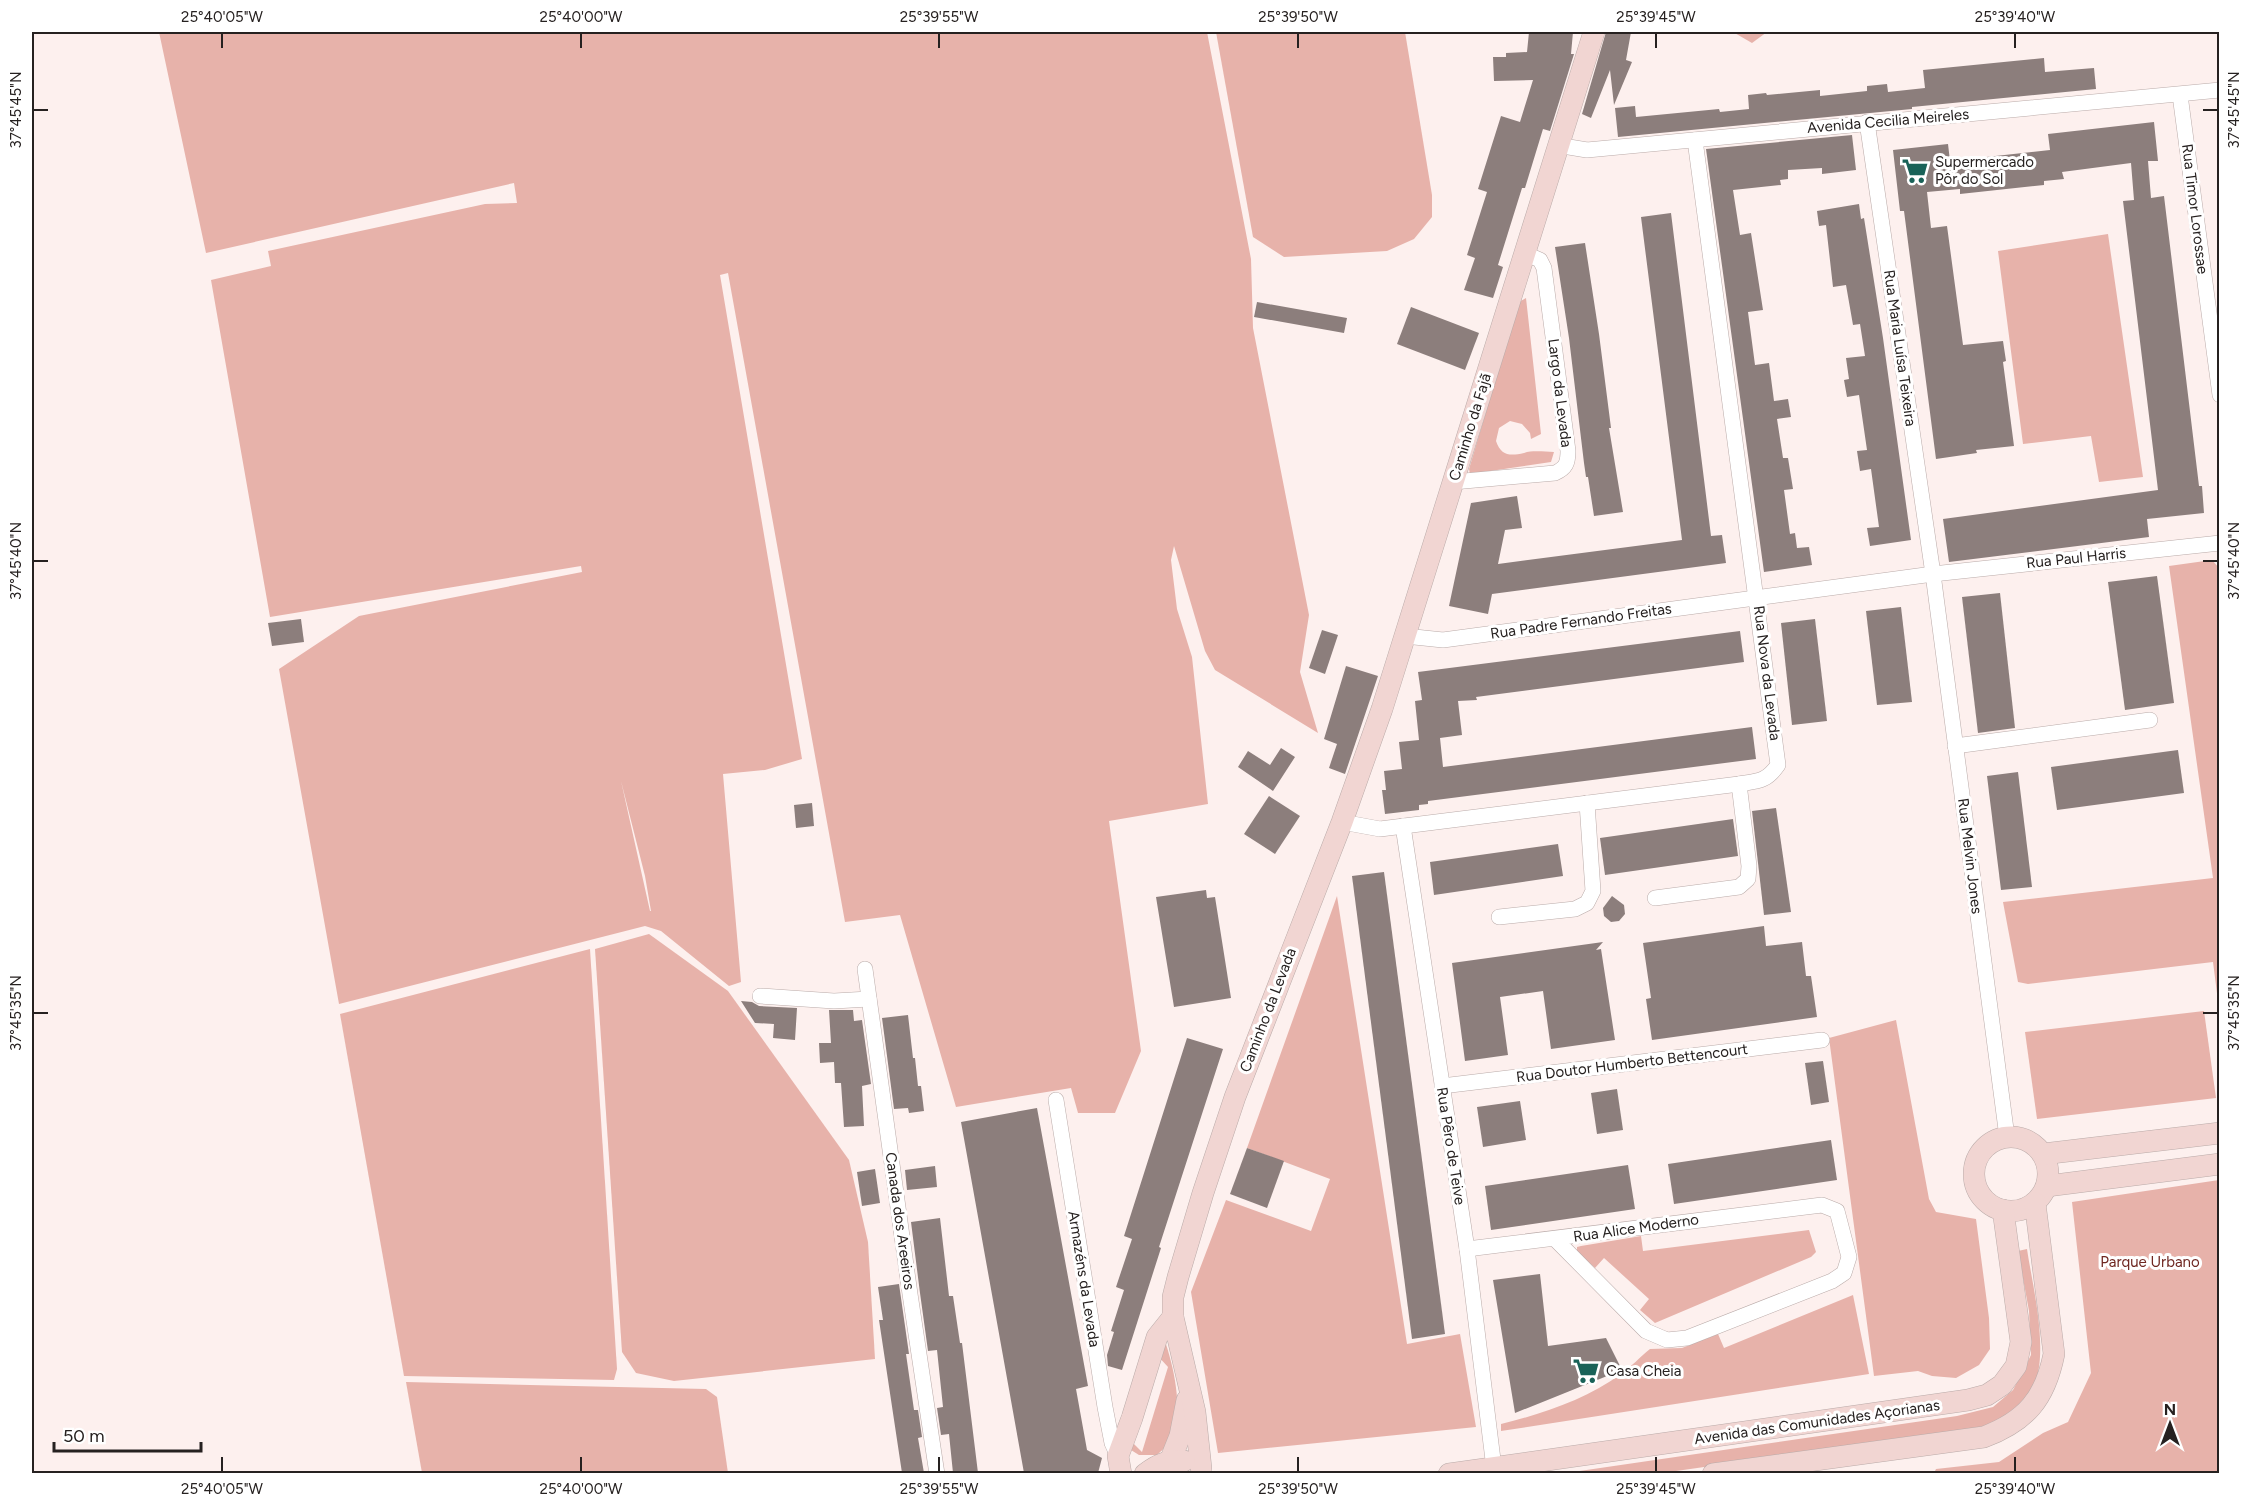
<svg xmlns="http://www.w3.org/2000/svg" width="2251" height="1505" font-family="Figtree,sans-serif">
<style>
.green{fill:#e7b2aa;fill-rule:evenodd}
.building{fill:#8c7e7c}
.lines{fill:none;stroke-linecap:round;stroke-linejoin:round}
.street-casing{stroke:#baaba9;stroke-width:16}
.secondary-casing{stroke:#baaba9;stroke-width:22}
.street{stroke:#fff;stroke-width:15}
.secondary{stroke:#f1d5d2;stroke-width:21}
.ticks{fill:none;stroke:#262120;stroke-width:2}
.labels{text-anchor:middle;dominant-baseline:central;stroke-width:6;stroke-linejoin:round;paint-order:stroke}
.street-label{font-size:15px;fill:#262120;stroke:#fff}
.poi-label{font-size:15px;fill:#262120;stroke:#fff;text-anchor:start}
.park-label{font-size:15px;fill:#6f2721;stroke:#fff}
.neatline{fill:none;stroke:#262120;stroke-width:2}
.ticks-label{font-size:15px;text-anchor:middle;fill:#262120}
</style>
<rect width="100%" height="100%" fill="#fdf0ee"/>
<g class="green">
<path d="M159,32H1207L1251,259L1253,328L1309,615L1300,672L1318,733L1215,670L1205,651L1174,546L1171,560L1177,609L1192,657L1208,804L1109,821L1141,1051L1115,1113H1078L1071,1088L956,1107L900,915L845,922L728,273L720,275L802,759L765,770L723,774L741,982L729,986L661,931L645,926L339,1004L279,669L359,616L582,572L581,566L270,617L211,280L271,266L268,251L485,204L517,203L514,183L206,253ZM621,781L645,876L651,911H650Z"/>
<path d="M1216,32H1405L1432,195V217L1414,239L1387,251L1284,257L1253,237Z"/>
<path d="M1733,32H1767L1752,43Z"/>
<path d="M2108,234L2143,477L2099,482L2091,436L2023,444L1998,251Z"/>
<path d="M1526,298L1541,434L1531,439L1530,433L1522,424L1510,421L1499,428L1496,441C1501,456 1510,456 1524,453C1533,450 1545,452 1554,452L1551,462L1470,474L1469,469L1519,302Z"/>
<path d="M2212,560L2220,569L2219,1009L2213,962L2028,984L2018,982L2003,902L2213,878L2169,566Z"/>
<path d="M1337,896L1407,1344L1460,1334L1476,1427L1218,1453L1191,1292L1226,1200L1311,1231L1330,1179L1247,1148Z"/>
<path d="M649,934L728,991L849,1160L868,1242L875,1359L674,1381L636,1373L622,1352L595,949Z"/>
<path d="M590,949L617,1369L614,1380L404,1376L340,1014Z"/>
<path d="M2204,1011L2216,1098L2037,1119L2025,1032Z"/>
<path d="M1896,1020L1929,1199L1936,1212L1976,1219L1989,1318L1990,1349L1979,1365L1956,1378L1932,1376L1918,1371L1874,1376L1829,1038Z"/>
<path d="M2219,1180V1473H1934L1936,1469L1999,1462L2043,1433L2068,1422L2091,1373L2072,1202Z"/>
<path d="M1809,1230L1816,1252L1811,1257L1655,1323L1640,1310L1649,1299L1604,1258L1595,1268L1577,1252V1247L1581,1246L1641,1236L1643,1251Z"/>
<path d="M2027,1249C2033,1290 2053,1363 2028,1398C2020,1409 2002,1417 1991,1426L1662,1473L1559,1474L1957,1416L1993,1407L2013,1390L2031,1355L2029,1311L2018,1251Z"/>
<path d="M1853,1295L1869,1374L1501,1431V1424C1542,1414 1587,1399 1621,1374C1631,1367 1640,1357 1650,1349L1682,1348L1718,1334L1724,1348Z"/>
<path d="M1164,1338C1174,1368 1183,1406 1173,1437C1170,1444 1162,1450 1157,1455H1139L1131,1450L1132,1442L1142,1452L1168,1367L1157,1355Z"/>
<path d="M406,1382L706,1389L717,1397L728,1473H422Z"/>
</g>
<g class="building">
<path d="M1529,32H1573L1571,54H1574L1550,131L1543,129L1525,188H1522L1498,265L1503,267L1493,298L1464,290L1475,258L1467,255L1487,192L1478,189L1501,116L1520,122L1533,80L1494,81L1493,57H1506V53L1527,52Z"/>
<path d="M1606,32H1631L1626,60L1632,62L1614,105L1610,70L1591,118L1582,114Z"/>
<path d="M2044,58L2045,72L2094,68L2096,89L1912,107V109L1618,137L1615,108L1635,106L1636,117L1719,109L1720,112L1749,109L1748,95L1766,93L1767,95L1820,90V96L1867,91V86L1887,84L1888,92L1925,88L1923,70Z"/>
<path d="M2154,122L2158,161H2148L2151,198L2164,196L2199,486H2202L2204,513L2147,519L2149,537L1949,562L1943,519L2158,490L2123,201L2134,200L2131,163L2062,172L2064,179L2044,181V185L1960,194V189L1927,192L1931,228L1947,226L1963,345L2003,341L2006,361L2003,362L2014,446L1976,450L1977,453L1936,459L1904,211H1900L1893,150L1948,144L1950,161L2050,150L2048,134Z"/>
<path d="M1852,135L1856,170L1822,174V168L1788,170V179L1780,180L1781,185L1733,190L1740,235L1751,233L1763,310L1748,312L1755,365L1769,363L1774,401L1788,399L1791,417L1777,419L1783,458H1788L1793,489L1784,490L1790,534L1795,533L1797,548L1809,547L1812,565L1764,572L1706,149Z"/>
<path d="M1859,204L1861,219L1864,218L1883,338L1911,540L1870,546L1867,528L1879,527L1871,469L1860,471L1857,451L1867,450L1859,395L1847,397L1844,380L1849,379L1846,358L1865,356L1860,324L1853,325L1846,285L1833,287L1826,225L1819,226L1817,211Z"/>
<path d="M1671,213L1711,536L1722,535L1726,563L1492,594L1488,614L1449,606L1471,503L1517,496L1522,528L1505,530L1498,564L1682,540L1641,217Z"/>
<path d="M1585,243L1599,334L1611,428H1609L1623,512L1594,516L1588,477H1586L1584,463L1569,338L1555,247Z"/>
<path d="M1257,302L1347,318L1344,333L1254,317Z"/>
<path d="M1411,307L1479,333L1465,370L1397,344Z"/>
<path d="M2157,576L2174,703L2125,710L2108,582Z"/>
<path d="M2000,593L2015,728L1978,733L1962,597Z"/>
<path d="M1901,607L1912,702L1877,705L1866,611Z"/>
<path d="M301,619L304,642L272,646L268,623Z"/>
<path d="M1815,619L1827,721L1792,725L1781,623Z"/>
<path d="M1322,630L1338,635L1325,674L1309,668Z"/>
<path d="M1740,631L1744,662L1476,697L1477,700L1458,701L1462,735L1440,738L1443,767L1752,727L1756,759L1428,801V804L1419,805V810L1385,814L1382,790H1386L1384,771L1402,769L1399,742L1419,740L1415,701L1422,700L1418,672Z"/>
<path d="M1346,666L1378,676L1345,774L1329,768L1337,744L1324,739Z"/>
<path d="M1281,748L1295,757L1273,791L1238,767L1248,751L1270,765Z"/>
<path d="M2178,750L2184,793L2057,810L2051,767Z"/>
<path d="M2018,772L2032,887L2001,890L1987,776Z"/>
<path d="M1269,796L1300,816L1275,854L1244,834Z"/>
<path d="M812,803L814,826L796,828L794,805Z"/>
<path d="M1776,808L1791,912L1764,915L1752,811Z"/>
<path d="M1733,819L1738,856L1605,875L1600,838Z"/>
<path d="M1558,844L1563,876L1434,895L1430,862Z"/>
<path d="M1384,872L1445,1334L1412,1339L1352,876Z"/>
<path d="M1206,890L1207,898L1215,897L1231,998L1174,1007L1156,897Z"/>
<path d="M1612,896L1624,905L1625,914L1619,921L1611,922L1604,916L1603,908Z"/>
<path d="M1764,926L1766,946L1802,942L1806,976H1811L1817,1017L1652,1040L1646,999L1651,998L1643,943Z"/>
<path d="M1603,942L1596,950L1601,949L1615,1040L1551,1049L1543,991L1500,997L1508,1055L1465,1061L1452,963Z"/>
<path d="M741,1001L752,1002L759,1006L797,1008L795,1040L773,1038L774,1024L755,1023Z"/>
<path d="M829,1010H853L854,1021L862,1020L871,1084L862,1086L864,1126L844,1127L841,1083H835L834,1062L820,1063L819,1043H831Z"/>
<path d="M908,1015L913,1058H915L918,1086H921L924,1111L909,1113L908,1108L894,1109L882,1018Z"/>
<path d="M1187,1038L1223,1049L1159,1247L1161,1248L1122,1370L1108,1366L1107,1355L1114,1332L1111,1331L1124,1290L1116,1287L1132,1239L1124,1236Z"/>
<path d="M1823,1061L1829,1102L1811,1105L1805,1063Z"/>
<path d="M1617,1089L1623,1130L1597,1134L1591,1093Z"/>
<path d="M1520,1101L1526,1140L1483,1147L1477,1107Z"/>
<path d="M1037,1108L1088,1386L1076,1389L1087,1450L1102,1458L1098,1473H1024L961,1122Z"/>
<path d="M1831,1140L1837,1180L1674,1204L1668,1164Z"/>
<path d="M1247,1148L1284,1161L1267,1208L1230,1194Z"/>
<path d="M1628,1165L1635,1209L1491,1230L1485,1186Z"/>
<path d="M935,1166L937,1187L907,1190L905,1170Z"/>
<path d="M875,1169L880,1203L862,1206L857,1172Z"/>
<path d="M940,1218L949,1296H953L960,1343H962L978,1473H953L949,1434L941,1435L937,1408L943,1407L937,1350L928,1351L920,1293L911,1222Z"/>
<path d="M1540,1274L1548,1346L1606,1338L1622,1370L1515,1413L1493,1280Z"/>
<path d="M899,1284L909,1354H906L914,1410H918L922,1437L918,1438L924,1473H902L879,1320H883L878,1287Z"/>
</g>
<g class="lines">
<g class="street-casing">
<g id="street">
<path d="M2180,95L2220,395"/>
<path d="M1867,122L1933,574L2007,1137"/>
<path d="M1557,145L1587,150L2220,90"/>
<path d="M1453,482L1555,473C1566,468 1568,463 1568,451L1544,268L1540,260L1524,253"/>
<path d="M1405,636L1443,640L1933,574L2220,543"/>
<path d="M1955,746L2150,720"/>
<path d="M1342,822L1380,829L1739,784C1758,781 1766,782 1778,765L1695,140"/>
<path d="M1403,826L1467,1249L1494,1468"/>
<path d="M1655,898L1739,887L1748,879L1749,866L1739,784"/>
<path d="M1499,917L1575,909L1587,903L1593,891L1587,803"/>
<path d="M865,969L910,1294L937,1474"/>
<path d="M760,996L834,1001L869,999"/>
<path d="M1442,1086L1822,1040"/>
<path d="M1056,1100L1105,1407L1112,1443L1118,1456"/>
<path d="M1467,1249L1822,1205L1837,1211L1849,1257L1844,1273L1832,1281L1687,1338L1667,1340L1646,1331L1555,1239"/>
</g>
</g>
<g class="secondary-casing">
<g id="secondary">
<circle cx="2011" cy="1174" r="37"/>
<path d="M2043,1154L2220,1133"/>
<path d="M2047,1186L2220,1164"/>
<path d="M1170,1461L1180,1436L1187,1400"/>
<path d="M1201,1468L1195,1412L1173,1317V1297L1178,1277L1203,1193L1235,1097L1342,822L1382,709L1594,32"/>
<path d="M1121,1474L1118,1456L1132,1418L1157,1337L1173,1317"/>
<path d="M1145,1474C1158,1464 1168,1460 1184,1461"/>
<path d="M1449,1474L1968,1400L1987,1395L2002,1385L2016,1366L2021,1342L2003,1210"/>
<path d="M1713,1474L1984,1437C2026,1421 2045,1399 2054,1354L2035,1203"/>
</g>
</g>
<use href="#street" class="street"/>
<use href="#secondary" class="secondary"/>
</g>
<path class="ticks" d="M222,33V48M581,33V48M939,33V48M1298,33V48M1656,33V48M2015,33V48M33,110H48M2203,110H2218M33,561H48M2203,561H2218M33,1013H48M2203,1013H2218M222,1457V1472M581,1457V1472M939,1457V1472M1298,1457V1472M1656,1457V1472M2015,1457V1472"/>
<defs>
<g id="supermarket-bare" transform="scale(2.07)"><path d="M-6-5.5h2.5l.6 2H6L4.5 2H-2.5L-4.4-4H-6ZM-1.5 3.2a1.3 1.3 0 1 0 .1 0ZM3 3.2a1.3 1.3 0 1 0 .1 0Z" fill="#196258" stroke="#fff" stroke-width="2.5" paint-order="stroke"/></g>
</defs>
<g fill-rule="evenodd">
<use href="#supermarket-bare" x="1915" y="171"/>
<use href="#supermarket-bare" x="1586" y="1371"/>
</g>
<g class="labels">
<g class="street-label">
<text transform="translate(1888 121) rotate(-5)">Avenida Cecilia Meireles</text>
<text transform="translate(2195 209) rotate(83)">Rua Timor Lorossae</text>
<text transform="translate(1900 348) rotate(82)">Rua Maria Luísa Teixeira</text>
<text transform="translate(1560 393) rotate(83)">Largo da Levada</text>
<text transform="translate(1470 427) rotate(-73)">Caminho da Fajã</text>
<text transform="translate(2076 558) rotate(-6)">Rua Paul Harris</text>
<text transform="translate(1581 621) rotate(-8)">Rua Padre Fernando Freitas</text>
<text transform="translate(1767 673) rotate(83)">Rua Nova da Levada</text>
<text transform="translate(1970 856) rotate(83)">Rua Melvin Jones</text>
<text transform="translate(1268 1010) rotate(-69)">Caminho da Levada</text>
<text transform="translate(1632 1063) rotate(-7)">Rua Doutor Humberto Bettencourt</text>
<text transform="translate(1451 1146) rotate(81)">Rua Pêro de Teive</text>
<text transform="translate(900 1221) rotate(82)">Canada dos Areeiros</text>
<text transform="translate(1636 1228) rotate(-8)">Rua Alice Moderno</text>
<text transform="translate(1084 1279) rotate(81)">Armazéns da Levada</text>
<text transform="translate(1817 1422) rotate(-8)">Avenida das Comunidades Açorianas</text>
</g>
<g class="poi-label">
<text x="1935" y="162">Supermercado<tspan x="1935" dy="17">Pôr do Sol</tspan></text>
<text x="1606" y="1371">Casa Cheia</text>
</g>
<g class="park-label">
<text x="2150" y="1262">Parque Urbano</text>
</g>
</g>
<rect width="2251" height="1505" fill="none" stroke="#ffffff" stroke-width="66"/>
<g transform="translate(2170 1424)" stroke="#ffffff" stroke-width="4.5" paint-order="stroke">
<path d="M0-4.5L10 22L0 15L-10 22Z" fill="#262120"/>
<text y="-9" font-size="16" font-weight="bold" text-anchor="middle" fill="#262120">N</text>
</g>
<path d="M54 1442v9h147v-9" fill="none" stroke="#262120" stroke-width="3"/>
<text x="63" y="1442" font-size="18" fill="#262120" stroke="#ffffff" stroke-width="4.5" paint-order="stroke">50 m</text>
<rect x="33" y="33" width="2185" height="1439" class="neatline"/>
<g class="ticks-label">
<text x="222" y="22">25°40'05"W</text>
<text x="581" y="22">25°40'00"W</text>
<text x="939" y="22">25°39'55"W</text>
<text x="1298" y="22">25°39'50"W</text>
<text x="1656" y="22">25°39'45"W</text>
<text x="2015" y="22">25°39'40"W</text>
<text transform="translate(16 110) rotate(-90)" y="5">37°45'45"N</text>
<text transform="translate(2234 110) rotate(-90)" y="5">37°45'45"N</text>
<text transform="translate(16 561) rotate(-90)" y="5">37°45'40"N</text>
<text transform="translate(2234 561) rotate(-90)" y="5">37°45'40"N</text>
<text transform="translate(16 1013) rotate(-90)" y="5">37°45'35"N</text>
<text transform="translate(2234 1013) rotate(-90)" y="5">37°45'35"N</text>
<text x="222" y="1494">25°40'05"W</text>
<text x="581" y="1494">25°40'00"W</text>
<text x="939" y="1494">25°39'55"W</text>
<text x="1298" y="1494">25°39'50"W</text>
<text x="1656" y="1494">25°39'45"W</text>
<text x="2015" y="1494">25°39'40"W</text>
</g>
</svg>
